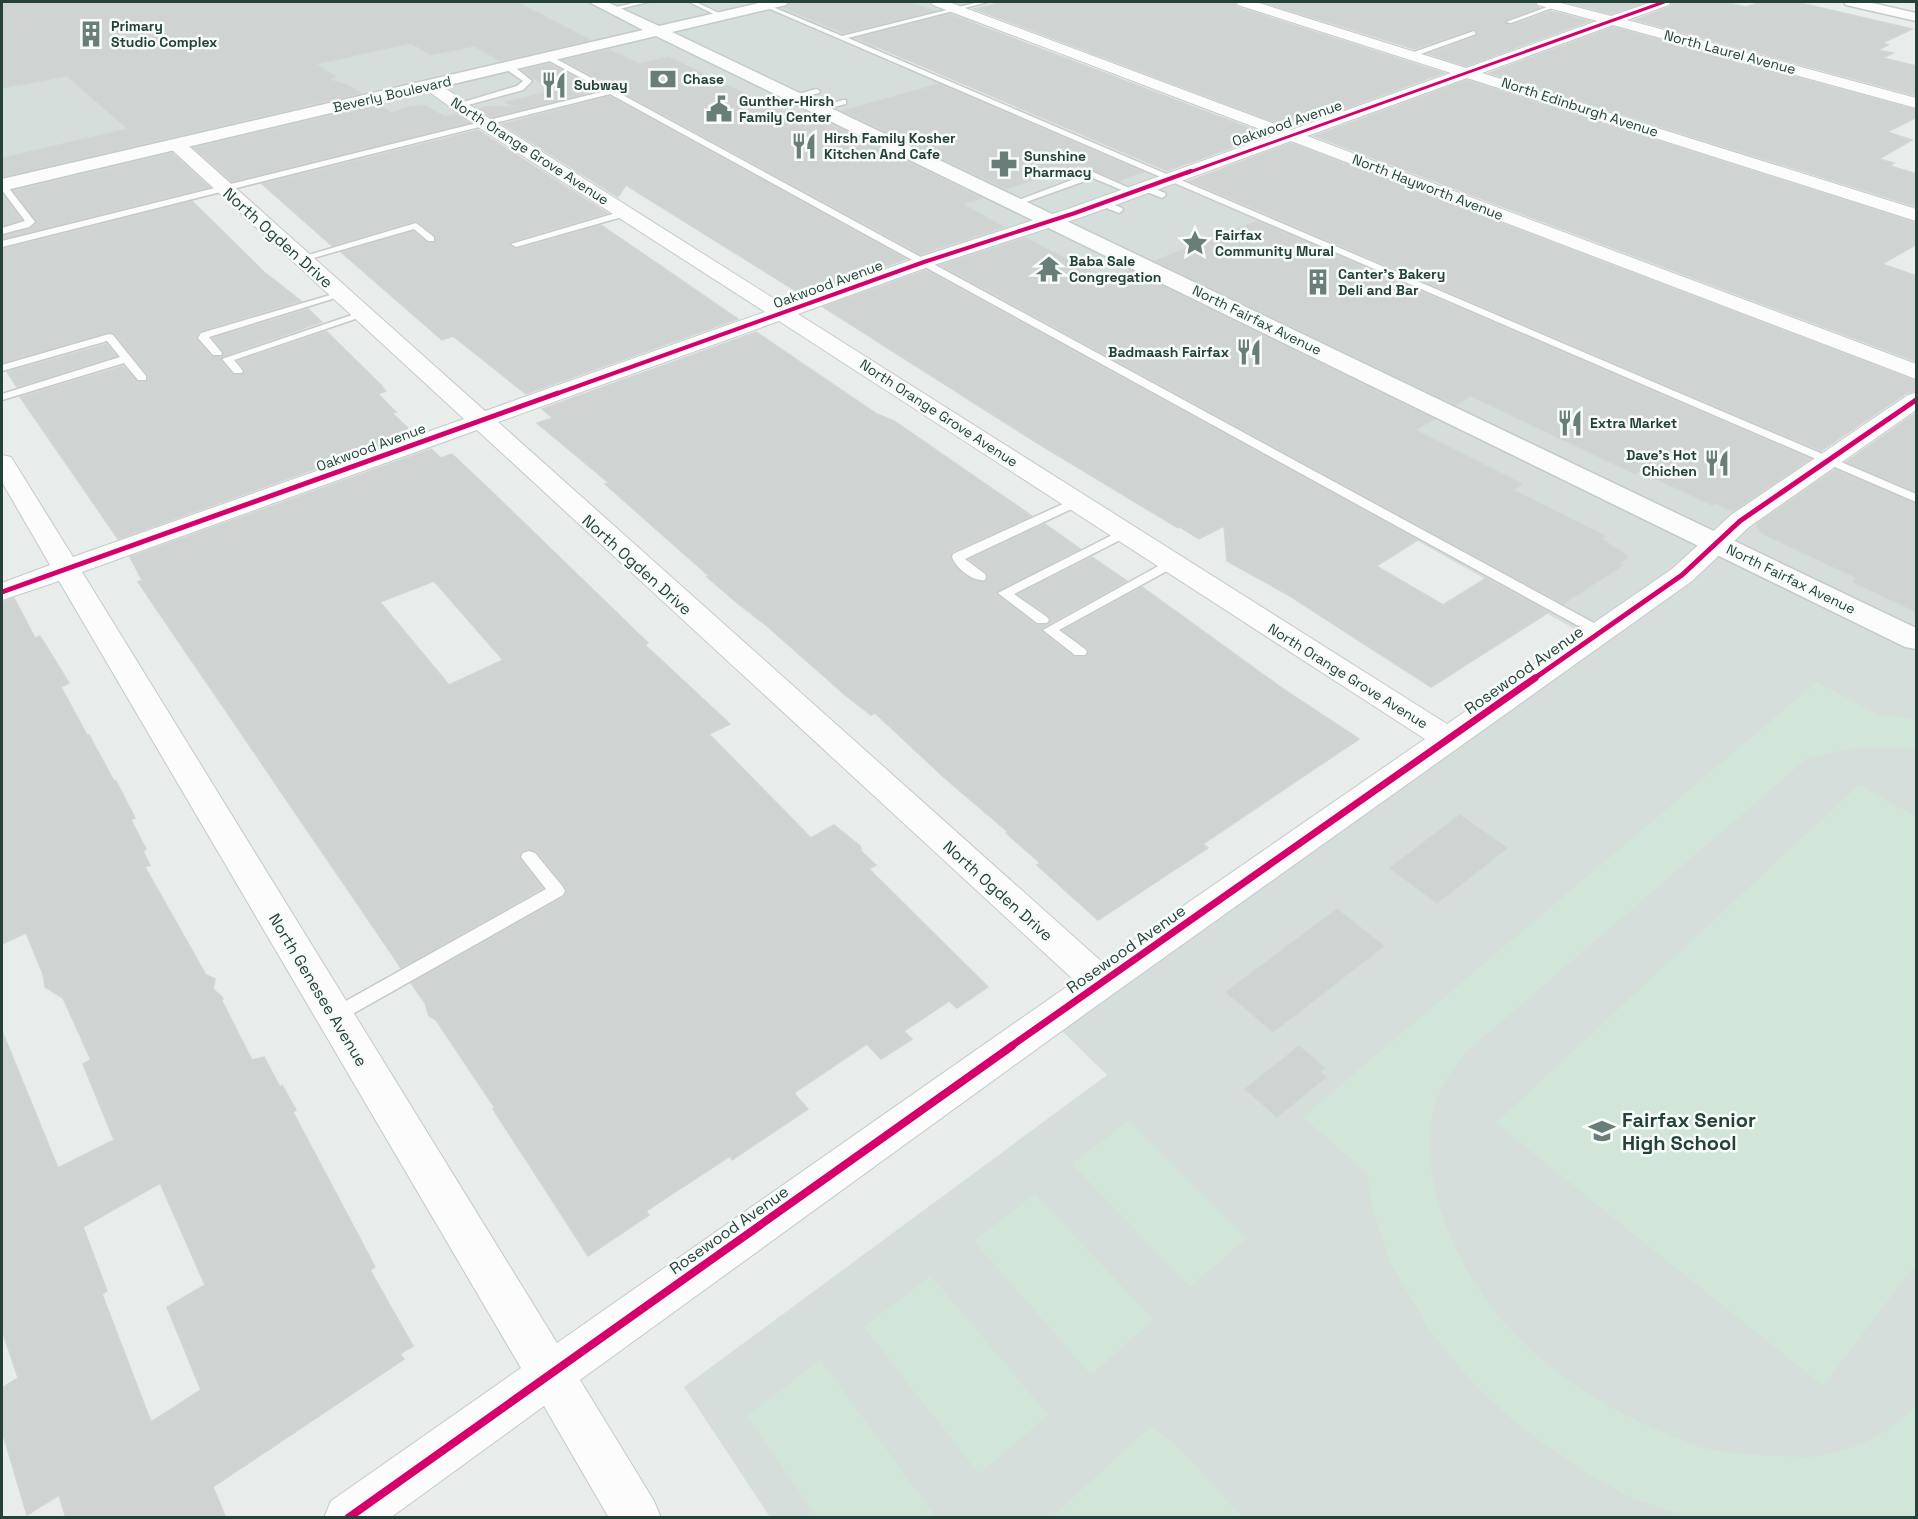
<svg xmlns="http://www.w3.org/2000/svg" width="1918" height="1519" font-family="'Space Grotesk',sans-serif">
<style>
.built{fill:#d6dedb}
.green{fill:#d1e6d8}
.building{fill:#cfd4d2;stroke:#d1d6d4;stroke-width:1.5;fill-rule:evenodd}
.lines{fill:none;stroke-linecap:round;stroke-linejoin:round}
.service-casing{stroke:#c5cac8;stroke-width:3}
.minor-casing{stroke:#c5cac8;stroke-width:2}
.tertiary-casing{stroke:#c5cac8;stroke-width:3}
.secondary-casing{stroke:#c3cbc8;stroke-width:3}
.service{fill:#fcfcfc;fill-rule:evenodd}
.minor{fill:#fcfcfc;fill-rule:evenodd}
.tertiary{fill:#fcfcfc;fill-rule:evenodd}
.secondary{fill:#fcfcfc;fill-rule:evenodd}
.cycleway-far4-casing{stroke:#f7fbf9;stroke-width:5}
.cycleway-far3-casing{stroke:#f7fbf9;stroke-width:6}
.cycleway-far2-casing{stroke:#f7fbf9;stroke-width:8}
.cycleway-far1-casing{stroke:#f7fbf9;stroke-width:10}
.cycleway-casing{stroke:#f7fbf9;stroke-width:12}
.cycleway-far4{stroke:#d6006c;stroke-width:3}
.cycleway-far3{stroke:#d6006c;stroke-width:4}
.cycleway-far2{stroke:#d6006c;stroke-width:5}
.cycleway-far1{stroke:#d6006c;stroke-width:7}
.cycleway{stroke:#d6006c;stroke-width:8}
.labels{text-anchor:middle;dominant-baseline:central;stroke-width:5;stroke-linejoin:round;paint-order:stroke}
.far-poi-label{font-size:14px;font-weight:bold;fill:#24423a;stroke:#f7fbf9;text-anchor:start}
.far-street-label{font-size:14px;fill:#24423a;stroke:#f7fbf9}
.street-label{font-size:16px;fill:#24423a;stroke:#f7fbf9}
.near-poi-label{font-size:20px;font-weight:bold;fill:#24423a;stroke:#f7fbf9;text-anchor:start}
</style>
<rect width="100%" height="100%" fill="#e8edeb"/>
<path class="built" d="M2,2H993L959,10L985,20L873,49L1916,496V1517H770L684,1387L1107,1075L1059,1028L1596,641L613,91L2,245Z"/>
<g class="green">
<path d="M1817,682L1878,715L1916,719V749C1878,745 1843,748 1806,759L1467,1051C1460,1060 1452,1070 1446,1080C1421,1122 1428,1178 1444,1221C1479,1317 1555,1383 1646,1425C1669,1435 1693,1447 1718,1451C1737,1455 1757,1455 1777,1456C1789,1456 1802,1458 1813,1457C1852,1451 1891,1435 1916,1405V1517H1687L1630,1497L1586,1473L1517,1424L1472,1382L1429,1329L1390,1262L1373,1209L1367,1173L1303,1117Z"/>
<path d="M1859,785L1916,817V1263L1823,1386L1496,1123Z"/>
<path d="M1128,1121L1247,1238L1190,1287L1072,1164Z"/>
<path d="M1035,1194L1153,1320L1091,1375L974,1241Z"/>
<path d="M931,1276L1048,1415L979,1474L864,1327Z"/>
<path d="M820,1360L933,1513L928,1517H817L747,1416Z"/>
<path d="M1151,1426L1179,1448L1242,1517H1052Z"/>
</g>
<g class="building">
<path d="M2,2H517L590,40L500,61L474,46L431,55L411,43L316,64L336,77L327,79L348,85L361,93L2,177V158L128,129L67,76L2,88Z"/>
<path d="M790,2H909L934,11L844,33L784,8Z"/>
<path d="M1003,2H1234L1237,7L1444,73L1291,128L974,9Z"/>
<path d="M1262,2H1534L1539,8L1505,20L1504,23L1512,25L1551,11L1590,21L1466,66L1428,54L1477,36L1478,33L1475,29L1414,49Z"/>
<path d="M1564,2H1647L1611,14Z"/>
<path d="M1673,2H1724L1746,7L1761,2H1796L1912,29L1882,43L1888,45L1878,50L1893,53L1883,58L1917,66V96L1635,20L1670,7Z"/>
<path d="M945,15H952L1268,135L1167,171L856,38Z"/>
<path d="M1613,27L1917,110V117L1887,132L1912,140L1879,159L1894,163L1890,166L1917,174V207L1489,73Z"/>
<path d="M609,50L640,64L668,57L805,122L818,118L981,198L962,204L1004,227L921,254L563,60Z"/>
<path d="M550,64L599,90L491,117L479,109L488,106L514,107L506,102L552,91L522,70Z"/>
<path d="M1467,80L1917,223V244L1882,264L1917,276V362L1314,136Z"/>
<path d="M939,84L1143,172L1118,181L1078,165L1006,189L842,111Z"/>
<path d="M610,96L906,259L804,296L626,185L618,197L502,124Z"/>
<path d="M378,104L391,113L408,107L424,105L445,117L457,114L468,123L232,182L194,148Z"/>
<path d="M478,130L607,213L510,242V246L517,249L601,225L738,319L526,394L453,336L442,340L341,252L413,231L427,243H434L436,241L435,235L415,221L332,246L262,184Z"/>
<path d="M1291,143L1917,381V391L1907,393L1821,451L1189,181Z"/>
<path d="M172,153L209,187L2,239V236L30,229L37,222L14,191Z"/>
<path d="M2,193L21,220L2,226Z"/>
<path d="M192,201L264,272L301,301L200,331L196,338L211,356L221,357L220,360L232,374L242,375L245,370L238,361L326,331L381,385H380L386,391L378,394L396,412L392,413L414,434L118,539L20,397L123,366L138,382H148V375L115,334L110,332L2,363V249Z"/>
<path d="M1257,221L1810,459L1733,511L1715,503L1712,505L1639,471L1635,474L1471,396L1456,405L1154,261Z"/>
<path d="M1025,238L1107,279L1130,270L1434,419L1415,430L1522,484L1513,490L1605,536L1601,539L1628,556L1620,564L1623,565L1563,604L941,265Z"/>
<path d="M926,270L1418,540L1376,566L1443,605L1486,578L1549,612L1431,687L1290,596L1227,561L1224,526L1199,539L1180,527L1178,528L1034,441L823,307Z"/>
<path d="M308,309L322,322L222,357L224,352L213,338Z"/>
<path d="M756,332L877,414L894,421L1032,516L952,552L950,556L952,562L964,575L975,581L986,582L988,578L986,572L969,559L1045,524L1080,549L996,594L1036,625H1047L1041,629L1042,632L1074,657H1085L1089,651L1063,630L1142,587L1286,691L1359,739L1203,844L1208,848L1098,920L1037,865L1040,863L1006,833L1008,832L947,780L875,713L871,715L844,694L767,626L736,602L707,577L709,576L605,484L609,483L537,423L553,418L542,409Z"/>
<path d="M106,344L116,356L17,387L7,372Z"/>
<path d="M1917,412V492L1846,462Z"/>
<path d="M431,449L441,458L452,454L489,489L648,643L645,645L730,724L709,734L811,838L834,825L860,846L861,851L876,865L869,869L988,987L957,1008L949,1001L904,1031L912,1039L881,1059L867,1044L794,1093L808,1109L732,1160L730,1156L646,1211L649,1215L588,1256L493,1109L495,1108L436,1020L429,1016L425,1003L411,983L564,897L567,892L565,886L537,852L530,849L522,851L519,858L543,888L401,968L138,582L142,580L130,557ZM434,581L503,660L449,685L380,602Z"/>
<path d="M1835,470L1917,504V612L1853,582L1857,578L1761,533L1757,524Z"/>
<path d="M1092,557L1127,581L1049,624L1051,619L1048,615L1018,594Z"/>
<path d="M14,598L35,638L40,636L69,683L61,687L87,735H89L114,781H116L135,818L131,820L146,849L143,851L150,865L145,867L206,975L215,979L213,989L223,998L222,1001L252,1060L264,1057L280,1087L282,1085L296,1110L293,1112L375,1267L370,1270L413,1346L400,1354L404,1359L213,1487L226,1518H66L59,1495L27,1515L2,1431V1388L18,1378L2,1330V1031L58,1168L114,1140L83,1064L90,1060V1058L63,998L45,987L43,974L26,933L2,944V602ZM160,1183L205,1285L167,1307L201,1390L151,1422L102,1294L107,1291L83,1227Z"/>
<path d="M1460,815L1507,848L1437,903L1390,868Z"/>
<path d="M1337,909L1384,946L1273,1032L1226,992Z"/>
<path d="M1299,1046L1325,1068L1320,1072L1326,1077L1277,1117L1245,1089Z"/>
</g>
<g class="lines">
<g class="service-casing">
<g id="service">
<path d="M638,2H648L611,11L608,9Z"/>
<path d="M689,2H696L725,16L720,17Z"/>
<path d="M754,2H761L842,36L979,2H988L848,38L1916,494V502Z"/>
<path d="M1555,4L1560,5L1511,23L1506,22Z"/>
<path d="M1474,31L1476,34L1415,56L1408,54Z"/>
<path d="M549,55L1605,629L1607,632L1600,636L1595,635L610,94L2,247V241L605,91L546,59Z"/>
<path d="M506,65H512L532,81L523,90L457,108V104L517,86L523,81L506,69Z"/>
<path d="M816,89L820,91L819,93L796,98L792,96Z"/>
<path d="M843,100H846V104L821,110L817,108Z"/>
<path d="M1093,172L1136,191L1129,193L1093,178L1018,205L1011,203Z"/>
<path d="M2,182L5,183L35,222L29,227L2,234V228L25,221L2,190Z"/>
<path d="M1143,184L1165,193L1166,195L1162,198L1140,189L1139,187Z"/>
<path d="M1102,200L1122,208L1123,210L1119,213L1099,205V201Z"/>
<path d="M626,210L630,213L629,215L516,247L511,244Z"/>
<path d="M416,223L434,237V241H428L414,229L303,261L295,259Z"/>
<path d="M337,293L345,295L209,337L222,353L221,355H213L198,338L201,333Z"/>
<path d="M358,313L367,315L234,360L243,371L242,373H234L222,359Z"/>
<path d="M109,334L113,335L146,376V380H138L124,363L2,400V394L120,357L107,341L2,371V365Z"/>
<path d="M1076,498L1082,502L1080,505L965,559L985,574L986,577L985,580C973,582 956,568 952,557L953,554Z"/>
<path d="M1124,529L1128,530L1130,533L1128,536L1014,594L1047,617L1049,620L1047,623H1037L998,593Z"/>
<path d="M1171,559L1176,560L1177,563L1176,566L1059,630L1085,649L1087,652L1085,655H1075L1043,630Z"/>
<path d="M529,851L535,853L563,887L565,891L563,895L340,1021L334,1023L328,1021L325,1016L328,1011L546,889L521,857L523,853Z"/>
</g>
</g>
<g class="minor-casing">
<path id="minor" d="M931,2H949L1291,130L1451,73L1238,5L1236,2H1256L1466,68L1597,21L1538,5L1536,2H1557L1611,16L1652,2H1671L1669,5L1627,20L1916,98V108L1613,25L1482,73L1916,209V221L1467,78L1307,136L1916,364V379L1291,141L1082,217L931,266L798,314L1447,724L1672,569L1731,515L1908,395L1916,393V410L1749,527L1692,581L1092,1009L580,1380L654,1501L661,1518H609L544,1406L390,1518H324L331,1501L521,1368L59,581L2,600V583L50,565L2,482V455L11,457L73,557L464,419L170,148L167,144L170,140H182L485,411L765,312L478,127L424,88L422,85L424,82H436L490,119L784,305L917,258L1068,209L1275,135L933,5ZM779,321L1425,739L1102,962L498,422ZM477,430L1075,981L557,1343L82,572Z"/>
</g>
<g class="tertiary-casing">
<path id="tertiary" d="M1844,2H1868L1916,13V21L1846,5Z"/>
</g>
<g class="secondary-casing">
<path id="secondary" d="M589,2H607L659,26L764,2H788L786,5L672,32L1916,628V649L1905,647L656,36L2,191V179L643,30Z"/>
</g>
<use href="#service" class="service"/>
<use href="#minor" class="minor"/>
<use href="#tertiary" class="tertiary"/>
<use href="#secondary" class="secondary"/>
<g class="cycleway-far4-casing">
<path id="cycleway-far4" d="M1187,173L1664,2"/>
</g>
<g class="cycleway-far3-casing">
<path id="cycleway-far3" d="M553,395L924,262L1075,213L1191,171"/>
</g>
<g class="cycleway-far2-casing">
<g id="cycleway-far2">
<path d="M2,592L558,393"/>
<path d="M1532,680L1682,575L1740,521L1916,400"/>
</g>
</g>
<g class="cycleway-far1-casing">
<path id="cycleway-far1" d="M1010,1047L1535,678"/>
</g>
<g class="cycleway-casing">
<path id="cycleway" d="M348,1518L1012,1046"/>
</g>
<use href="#cycleway-far4" class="cycleway-far4"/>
<use href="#cycleway-far3" class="cycleway-far3"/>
<use href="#cycleway-far2" class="cycleway-far2"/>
<use href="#cycleway-far1" class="cycleway-far1"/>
<use href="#cycleway" class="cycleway"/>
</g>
<defs>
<g id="building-bare" transform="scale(2.07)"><path d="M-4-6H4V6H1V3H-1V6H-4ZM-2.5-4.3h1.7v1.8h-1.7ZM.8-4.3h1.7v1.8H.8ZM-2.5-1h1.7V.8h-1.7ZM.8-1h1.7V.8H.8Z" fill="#697e78" stroke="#f7fbf9" stroke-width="2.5" paint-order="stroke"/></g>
<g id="bank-bare" transform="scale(2.07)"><path d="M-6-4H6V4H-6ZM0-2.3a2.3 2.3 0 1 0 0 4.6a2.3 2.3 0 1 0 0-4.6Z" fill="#697e78" stroke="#f7fbf9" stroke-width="2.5" paint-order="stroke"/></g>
<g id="restaurant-bare" transform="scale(2.07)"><path d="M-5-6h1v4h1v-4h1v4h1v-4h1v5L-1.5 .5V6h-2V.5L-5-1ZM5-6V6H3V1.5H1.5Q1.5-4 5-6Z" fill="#697e78" stroke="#f7fbf9" stroke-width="2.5" paint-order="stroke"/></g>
<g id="civic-bare" transform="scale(2.07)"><path d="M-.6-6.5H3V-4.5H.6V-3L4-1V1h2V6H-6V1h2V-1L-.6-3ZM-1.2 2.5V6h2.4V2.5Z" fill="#697e78" stroke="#f7fbf9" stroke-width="2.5" paint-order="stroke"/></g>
<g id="pharmacy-bare" transform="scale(2.07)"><path d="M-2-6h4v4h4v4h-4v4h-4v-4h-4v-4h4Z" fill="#697e78" stroke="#f7fbf9" stroke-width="2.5" paint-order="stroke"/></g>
<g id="sight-bare" transform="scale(2.07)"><path d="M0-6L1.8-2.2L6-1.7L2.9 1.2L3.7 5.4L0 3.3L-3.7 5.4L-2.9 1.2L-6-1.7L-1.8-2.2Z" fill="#697e78" stroke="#f7fbf9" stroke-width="2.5" paint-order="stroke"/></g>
<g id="temple-bare" transform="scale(2.07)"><path d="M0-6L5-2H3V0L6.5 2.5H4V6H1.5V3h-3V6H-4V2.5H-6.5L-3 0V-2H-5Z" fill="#697e78" stroke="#f7fbf9" stroke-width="2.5" paint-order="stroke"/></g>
<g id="school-bare" transform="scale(2.07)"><path d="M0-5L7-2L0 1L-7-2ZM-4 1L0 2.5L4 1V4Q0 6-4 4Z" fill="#697e78" stroke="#f7fbf9" stroke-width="2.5" paint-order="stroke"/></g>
</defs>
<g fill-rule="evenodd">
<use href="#building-bare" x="91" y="34"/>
<use href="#bank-bare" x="663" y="79"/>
<use href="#restaurant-bare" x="554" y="85"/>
<use href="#civic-bare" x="719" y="109"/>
<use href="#restaurant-bare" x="804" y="146"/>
<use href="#pharmacy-bare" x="1004" y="164"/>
<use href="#sight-bare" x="1195" y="243"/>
<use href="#temple-bare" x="1049" y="269"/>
<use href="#building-bare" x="1318" y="282"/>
<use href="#restaurant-bare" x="1249" y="352"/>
<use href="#restaurant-bare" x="1570" y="423"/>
<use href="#restaurant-bare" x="1717" y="463"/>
<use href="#school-bare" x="1602" y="1131"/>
</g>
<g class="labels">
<g class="far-poi-label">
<text x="111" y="26">Primary<tspan x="111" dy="16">Studio Complex</tspan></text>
<text x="683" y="79">Chase</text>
<text x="574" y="85">Subway</text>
<text x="739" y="101">Gunther-Hirsh<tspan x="739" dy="16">Family Center</tspan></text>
<text x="824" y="138">Hirsh Family Kosher<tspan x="824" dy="16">Kitchen And Cafe</tspan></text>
<text x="1024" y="156">Sunshine<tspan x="1024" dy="16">Pharmacy</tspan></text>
<text x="1215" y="235">Fairfax<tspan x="1215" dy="16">Community Mural</tspan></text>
<text x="1069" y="261">Baba Sale<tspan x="1069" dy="16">Congregation</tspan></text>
<text x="1338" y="274">Canter's Bakery<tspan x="1338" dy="16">Deli and Bar</tspan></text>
<text x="1229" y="352" text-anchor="end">Badmaash Fairfax</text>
<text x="1590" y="423">Extra Market</text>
<text x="1697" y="455" text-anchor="end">Dave's Hot<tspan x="1697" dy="16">Chichen</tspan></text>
</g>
<g class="far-street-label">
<text transform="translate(1730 52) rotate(15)">North Laurel Avenue</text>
<text transform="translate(392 94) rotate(-13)">Beverly Boulevard</text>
<text transform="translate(1580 107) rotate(18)">North Edinburgh Avenue</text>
<text transform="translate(1287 123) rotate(-19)">Oakwood Avenue</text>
<text transform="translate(530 151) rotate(33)">North Orange Grove Avenue</text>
<text transform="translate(1428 187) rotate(21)">North Hayworth Avenue</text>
<text transform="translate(828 284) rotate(-20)">Oakwood Avenue</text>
<text transform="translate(1257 320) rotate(26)">North Fairfax Avenue</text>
<text transform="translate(939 413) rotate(33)">North Orange Grove Avenue</text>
<text transform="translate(371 447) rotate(-20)">Oakwood Avenue</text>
<text transform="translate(1791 579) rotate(26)">North Fairfax Avenue</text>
<text transform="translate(1348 676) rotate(32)">North Orange Grove Avenue</text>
</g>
<g class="street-label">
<text transform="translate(278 238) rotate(42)">North Ogden Drive</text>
<text transform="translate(637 565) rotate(42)">North Ogden Drive</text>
<text transform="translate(1524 670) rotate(-35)">Rosewood Avenue</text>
<text transform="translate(998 891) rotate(42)">North Ogden Drive</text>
<text transform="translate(1126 949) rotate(-35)">Rosewood Avenue</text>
<text transform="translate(318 990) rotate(59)">North Genesee Avenue</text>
<text transform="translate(729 1230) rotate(-35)">Rosewood Avenue</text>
</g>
<g class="near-poi-label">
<text x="1622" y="1120">Fairfax Senior<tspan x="1622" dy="23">High School</tspan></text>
</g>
</g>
<rect width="1918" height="1519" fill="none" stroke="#24423a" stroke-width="6"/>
</svg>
